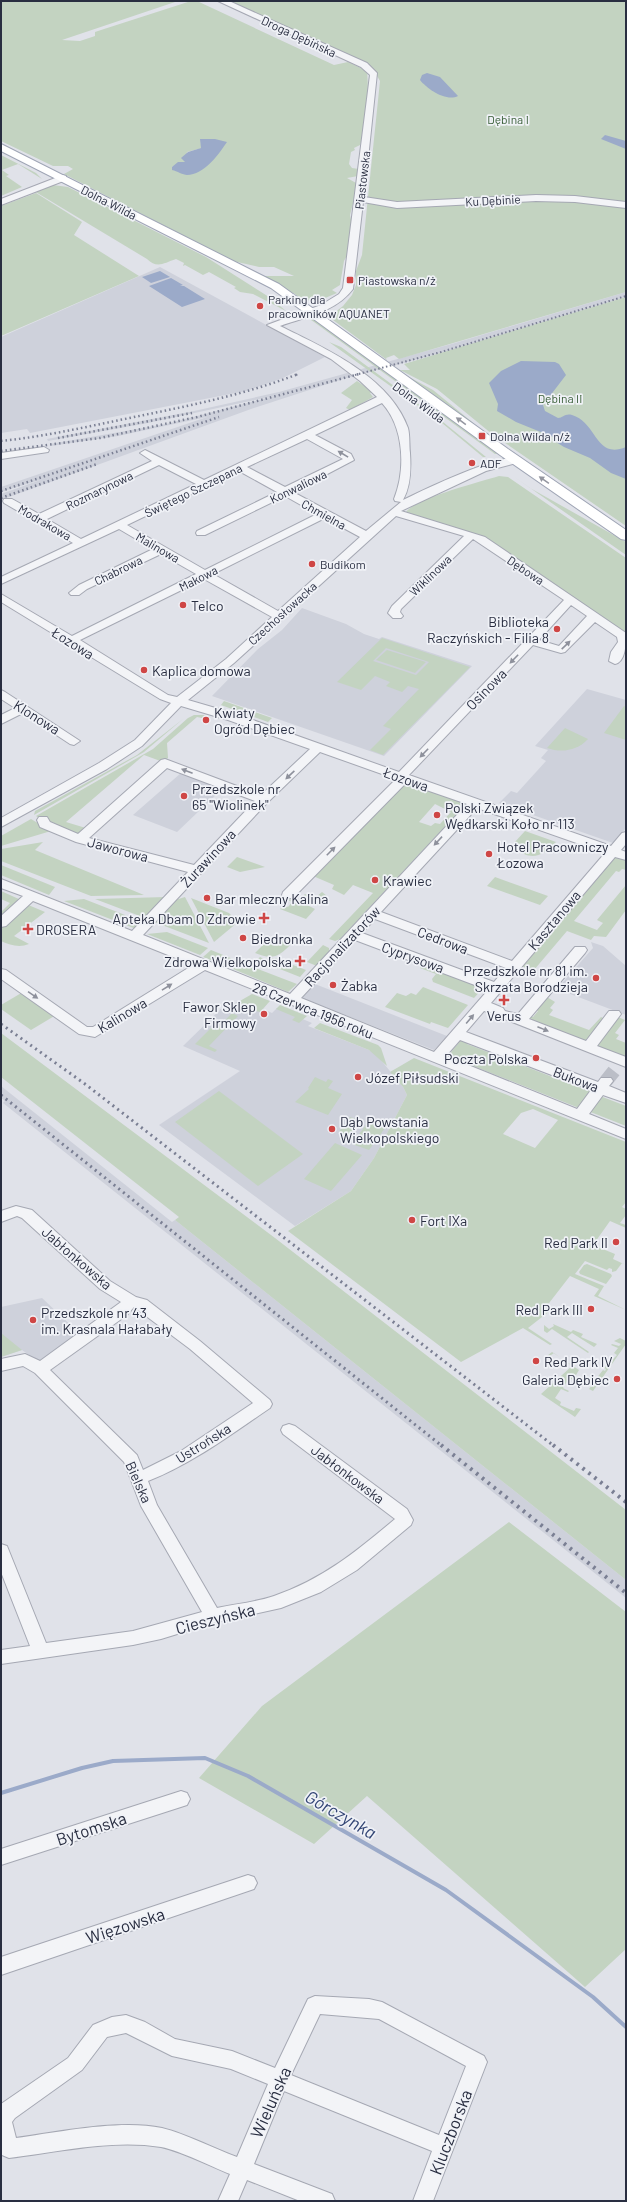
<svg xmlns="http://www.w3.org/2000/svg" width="627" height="2202" font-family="Barlow,sans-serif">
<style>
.built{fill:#ced1db}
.green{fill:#c3d3c1;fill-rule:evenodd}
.water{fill:#9baac9}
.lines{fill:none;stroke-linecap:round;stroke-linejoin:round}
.stream{stroke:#9baac9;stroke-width:4}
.minor-tunnel{stroke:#bbbec7;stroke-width:14;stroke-dasharray:14 7;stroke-linecap:butt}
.minor-casing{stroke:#a5a8b3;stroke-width:2}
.major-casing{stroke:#9fa5b5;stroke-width:2}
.minor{fill:#f3f4f7;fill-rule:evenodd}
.major{fill:#fff;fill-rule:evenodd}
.rail-far3{stroke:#7a7f93;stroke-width:2;stroke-dasharray:1.5 2.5;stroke-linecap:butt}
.rail-far2{stroke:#7a7f93;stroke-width:2.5;stroke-dasharray:1.5 3;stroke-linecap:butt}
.rail-far1{stroke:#7a7f93;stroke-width:3;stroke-dasharray:2 4;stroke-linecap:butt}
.rail{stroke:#7a7f93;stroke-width:4;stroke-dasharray:2.5 5;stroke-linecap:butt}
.oneway{fill:#9496a0}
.oneway2{fill:#8e919c}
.poi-dot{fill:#cf4645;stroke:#f0f2f7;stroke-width:1.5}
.labels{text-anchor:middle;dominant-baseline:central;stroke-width:3.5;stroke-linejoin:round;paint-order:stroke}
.far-street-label{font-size:12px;fill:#292e41;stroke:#f0f2f7}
.far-park-label{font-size:12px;fill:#375d36;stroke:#f0f2f7}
.far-poi-label{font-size:12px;fill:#292e41;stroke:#f0f2f7;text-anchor:start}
.poi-label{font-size:14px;fill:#292e41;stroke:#f0f2f7;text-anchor:start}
.street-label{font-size:14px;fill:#292e41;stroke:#f0f2f7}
.near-street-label{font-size:17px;fill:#292e41;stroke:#f0f2f7}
.near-water-label{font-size:18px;font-style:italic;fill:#334675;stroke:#f0f2f7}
</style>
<rect width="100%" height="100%" fill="#e0e2e9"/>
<g class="built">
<path d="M160,267L325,357L283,378L246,391L30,433L27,429L1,433V337Z"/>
<path d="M626,292V297L460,348L343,379L251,409L1,500V494L43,479L1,492V487L207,417L118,436L51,446L50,444L166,424L278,395L148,423L48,441L47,439L194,411L279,392L455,343Z"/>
<path d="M302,608L346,624L364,634L379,639L382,637L472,666L384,756L212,696L258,649L282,630Z"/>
<path d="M587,689L626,700V828L613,843L499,803L511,791L517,793L546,761L541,758L548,750L535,746Z"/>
<path d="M181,773L222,789L177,832L133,815Z"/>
<path d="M591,942L603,946L626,966V1015L557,989L593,948Z"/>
<path d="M315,984L447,1036L434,1050L302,998Z"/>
<path d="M229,1001L235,1003L237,1002L267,1004L263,1009L272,1013L277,1008L312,1023L308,1026L369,1050L376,1054L403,1087L407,1095L374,1158L351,1191L295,1226L159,1125L240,1071L183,1046Z"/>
<path d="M1,1086L172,1222L175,1220L626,1580V1598L3,1103L5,1101L1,1098Z"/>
<path d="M42,1298L80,1334L45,1361L39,1362L22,1350L1,1357V1307Z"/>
</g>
<g class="green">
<path d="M1,1H178L62,40L80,41L95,36V32L101,30L191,1H197L334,65L348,62L367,71C369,94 368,123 360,145L354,148L355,150L351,152L349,164L352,168L359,169L358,176L347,178L358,184L350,215L353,229L349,252L344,261L340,285L332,290L337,293L318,301L301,300L295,294L261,276H294L274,267H259L233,261L64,174L73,169L68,166H53L1,141ZM200,139L205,165C195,177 186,173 173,170L172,167L185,162L187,152L202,148Z"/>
<path d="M227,1H626V292L399,359L394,355L386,358L387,360L329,317L343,306L352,295L356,285V271L362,255L380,81L376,74Z"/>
<path d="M1,155L36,173L42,179L18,164L2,170L9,175L6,176L22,187L1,196Z"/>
<path d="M53,185L68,187L206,257L269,297L286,311L253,294L240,292L234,288L236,287L209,272L203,275L185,265L183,266L184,263L176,259C164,263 157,269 147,259L34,191Z"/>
<path d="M36,193L82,222L74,235L139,276L1,336V206Z"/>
<path d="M626,297V526L492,434L437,389L400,370H410L404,364Z"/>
<path d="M312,318L500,453L495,454L314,322L311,320Z"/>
<path d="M329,342L341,347L443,422L486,457H483L442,423Z"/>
<path d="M398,371L433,390L483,431L470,424Z"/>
<path d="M357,381L373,392L370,393L373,397L350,410L346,408L352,400L341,393Z"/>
<path d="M499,476L508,477L626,558V636L484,537L406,512C416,498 480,482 499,476Z"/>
<path d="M513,476L530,488L626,542V555Z"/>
<path d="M382,638L470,667L383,755L370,750L391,729L383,726L419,689L408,686L402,692L386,686L390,682L375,676L361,690L337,682ZM386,648L429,662L416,675L373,661Z"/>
<path d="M387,650L426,662L415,673L376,660Z"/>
<path d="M224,701L272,718L268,722L221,705Z"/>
<path d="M624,706L626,707V740L604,733Z"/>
<path d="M194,715H206L202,718L197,717L167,743L168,758L163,762L144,755L66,822L89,829L80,837L46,823L36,816L153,749L188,718Z"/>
<path d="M183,719L144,752L34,815L35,811L137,755Z"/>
<path d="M565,728L588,739C577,751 561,753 547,748Z"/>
<path d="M406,781L465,802L466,804L340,939L335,941L329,939L373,893L353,885L344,895L332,889L334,885L313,876ZM435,804L451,812L440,824L435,823L431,826L419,822Z"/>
<path d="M31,819L51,831L1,846V836Z"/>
<path d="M525,831L556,842C543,856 531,862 515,848L514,843Z"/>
<path d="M43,842L35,850L144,895L91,896L1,861V849Z"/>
<path d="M614,856L626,859V870L622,869L619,872L616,871L574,921L597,930L603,923L597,920L626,885V910L606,937L594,936L591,940L567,931L534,970L520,966Z"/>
<path d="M237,857L265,867L240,872L227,867Z"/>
<path d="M1,865L55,887L49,895L1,875Z"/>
<path d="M495,877L548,896L540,905L487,886Z"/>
<path d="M1,891L21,900L3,916L1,912L10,903L1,899Z"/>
<path d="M322,892L327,896L322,901L314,898L307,905L315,909L306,919L280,909L284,905L288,907L292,902L288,900L290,899L298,901L305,894L315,898Z"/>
<path d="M166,897L145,918L95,899Z"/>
<path d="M185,897L209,943L154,922L172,901Z"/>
<path d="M191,898L229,913L238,922L214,942Z"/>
<path d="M84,899L143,922L136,929L64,901Z"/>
<path d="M26,904L45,912L14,936L29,944C19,948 10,945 1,941V927Z"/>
<path d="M167,932L208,948L200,955L147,934Z"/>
<path d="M284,941L291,944C279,957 272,960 255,953L266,942L275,944Z"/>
<path d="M323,945L329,948V952L317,966L307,962Z"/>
<path d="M211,950L233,959L226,966L203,957Z"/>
<path d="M260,957L266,960L275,958L306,970L300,977L257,960Z"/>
<path d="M240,962L297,984L288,992L233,969Z"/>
<path d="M423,964L484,987L474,998L433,982L432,979L436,974L420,968Z"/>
<path d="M423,987L468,1005L448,1028L431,1022L430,1024L385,1007L397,993L406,996L411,993L416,995Z"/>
<path d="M23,992L56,1015L31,1030L1,1009V1005Z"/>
<path d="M252,994L270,1001L260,1012L233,1005Z"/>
<path d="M547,997L555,1002L550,1008L553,1010L549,1015L589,1030L601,1017L605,1019L589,1042L531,1020L529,1015L533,1017L538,1011L534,1009Z"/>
<path d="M280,1005L307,1016L299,1023L292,1020L295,1017L276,1009Z"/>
<path d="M232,1013L238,1016L209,1046L217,1050L215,1052L195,1044L211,1028L216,1030Z"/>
<path d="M618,1017L625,1020L615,1033L619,1035L616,1039L626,1043V1058L598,1047L597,1043Z"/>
<path d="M320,1023L378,1045L381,1048L387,1066L369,1050L314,1028Z"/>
<path d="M1,1033L275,1238L626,1510V1580L175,1220L179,1217L1,1077Z"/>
<path d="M462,1039H467V1044L586,1090L589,1086L594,1090L579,1108L453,1058L451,1052Z"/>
<path d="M414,1058L626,1142V1202L622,1207L626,1209V1215L620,1223L626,1225V1228L610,1221L593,1245L615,1254L613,1259L626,1265L622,1263L616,1271L612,1272V1269L609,1268L607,1270L585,1261L575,1274L604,1286L598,1296L626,1310L594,1296L599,1289L570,1276L546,1307L551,1310L528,1328L552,1344L550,1345L523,1328L461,1362L288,1231L351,1191L374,1158L407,1095L403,1087L390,1072ZM533,1109L558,1120L535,1148L503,1134L521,1113Z"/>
<path d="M315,1077L326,1082L328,1079L333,1081L328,1088L342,1094L328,1115L295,1102L309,1089L308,1088Z"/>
<path d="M219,1091L303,1154L258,1186L175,1122Z"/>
<path d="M600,1096L626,1106V1126L588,1111Z"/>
<path d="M350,1117L362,1121L350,1136L339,1132Z"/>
<path d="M368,1122L385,1128L369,1150L352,1144Z"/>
<path d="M335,1143L362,1155L331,1191L304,1179Z"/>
<path d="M587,1264L611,1274L612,1276L606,1284L580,1274L579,1272L584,1265Z"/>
<path d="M553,1324L571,1332L573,1330L583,1334L581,1337L597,1344L594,1347L572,1333L567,1337L589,1352L588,1353L552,1329L547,1333L544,1331V1325L549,1329L554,1326Z"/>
<path d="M1,1333L22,1350L1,1357Z"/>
<path d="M620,1338L626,1341V1344L593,1391L589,1389L596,1380L589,1377L596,1379L603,1370L605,1371L606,1369L604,1368L617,1355L614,1353L618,1348L611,1345L612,1344L619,1346L621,1344L614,1341Z"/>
<path d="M552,1352L579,1370L573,1380L569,1378L563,1388L569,1391L568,1392L561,1389L555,1398L561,1402L560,1405L574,1411L576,1408L581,1409L575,1417L541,1394L572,1366L554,1353L548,1357L547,1356Z"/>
<path d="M509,1522L626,1612V1949L585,1987L367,1796L314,1844L199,1778L262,1706Z"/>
</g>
<g class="water">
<path d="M427,73L440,77L458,96C446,102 427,89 420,80L422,75Z"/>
<path d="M605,135L626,141V149L601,139Z"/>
<path d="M200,139H215L227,142C219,154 204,175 187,175C183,175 177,171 172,170V167L178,162H185L181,158L188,152L201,148Z"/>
<path d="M160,271L170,277L151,283L142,277Z"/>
<path d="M171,278L183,285L180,286H184L205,299L182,307L149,286Z"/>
<path d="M521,361L555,362L559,364L566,375L543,405L545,411L558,418C563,418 565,413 572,415C597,422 595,460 626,447V479L611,473L590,458L564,447L556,442L553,437L516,422L497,411L498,404L489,383L501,371Z"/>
</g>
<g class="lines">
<path class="stream" d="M1,1793L82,1768L113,1761L205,1758L248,1776L446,1890L593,1997L626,2027"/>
<path class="minor-tunnel" d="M606,1081L614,1071"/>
<g class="minor-casing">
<g id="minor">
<path d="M218,1H229L367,63L377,73L364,197L397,202L536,195L575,196L626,202V208L575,202L536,201L397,208L363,202L353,289C336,312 305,317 280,326C325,348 390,377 408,428C410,436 409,445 410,453C411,468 411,486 403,500C423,490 500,453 520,458V462L486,471L401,511L485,537L626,633C626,642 626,662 615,664L609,661L611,652L618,642L617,637L595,622L565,652L561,653L533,645L409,775L611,846L622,833L626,832V844L621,850L626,852V860L615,857L491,1003L503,1008L505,1011L518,1014L575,947H585L587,950L585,953L529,1019L586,1041L609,1011H619L621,1014L597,1046L626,1057V1067L502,1018L500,1015L484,1011L466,1032L598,1082L601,1078H611L613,1081L609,1086L626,1093V1103L603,1095L589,1114L626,1129V1139L205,970L95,1037L79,1034L1,979V969L6,970L87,1027H93L193,965L33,901L6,926L1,927V916L23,896L1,888V879L132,931L188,872L76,842L40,827L37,820L39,817H47L50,822L78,834L161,760L165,759L261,795L310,749L228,720L181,706L142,746L107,769L1,827V818L99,763L135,740L171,703L160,699L1,602V594L72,636L196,574L161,554L87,589L79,595H71L69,593L79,585L153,549L119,529L1,584V577L73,543L4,503L3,501L4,499H12L39,514L152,461L140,453L145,450L204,480L377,397L360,381L331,359L267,325L321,305L339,294L343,288L370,75L361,67ZM382,403C404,427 406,469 394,499L395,501L401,502L366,531L293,492L354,460L351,454L315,435ZM307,439L343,459L285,487L247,467ZM159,465L196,484L81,539L47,519ZM239,471L277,492L197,531L196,533L197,535H205L285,496L317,514L205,570L127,525ZM396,516L464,536L392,606L388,613L393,618H401L403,616L400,612L401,609L473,539L564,600L399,772L236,714L188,700L234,663ZM325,518L360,537L278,611L213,574ZM204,579L272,617L226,659L177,697L168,695L80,640ZM571,605L587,616L559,646L539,640ZM320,752L396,779L283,892L282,895L283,898H293L406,783L467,804L290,994L143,935L267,803ZM167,768L255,801L194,865L89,838ZM477,808L605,853L512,961L381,912ZM375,919L506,968L494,982L362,933ZM355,940L488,990L434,1052L301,998ZM460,1040L591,1090L577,1109L446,1056Z"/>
<path d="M63,175L66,176V180L1,205V199Z"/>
<path d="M44,447L49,450L48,452L1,459V453Z"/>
<path d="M1,690L5,692L80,741L74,745L70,744L23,713L1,724V715L15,708L1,699Z"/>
<path d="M16,1206L32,1210L110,1281L136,1297L147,1300L200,1341L270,1400L272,1404L270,1408C230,1435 192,1464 148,1481L157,1505L217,1608C236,1604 256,1602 274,1596C323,1579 357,1551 395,1519L283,1434L281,1430L283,1426L289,1424L295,1426L407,1509L413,1520L411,1525L357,1570L321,1592L281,1608L213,1623L161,1639L133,1645L1,1664V1650L30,1646L1,1572V1544L7,1546L9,1551L46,1643L133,1631L202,1612L141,1506L124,1462L35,1373L23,1366L1,1371V1359L25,1354L40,1361L121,1302L100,1289L22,1218L17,1216L1,1222V1211ZM134,1307L190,1349L253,1403L181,1451L143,1470L137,1455L50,1370L127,1315Z"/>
<path d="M181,1791L187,1793L190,1799L187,1805L1,1865V1849Z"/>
<path d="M248,1875L254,1877L257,1883L254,1889L1,1975V1957Z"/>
<path d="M315,1996L369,1999L382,2002L484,2056L487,2062L433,2201H413L432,2151L284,2091L254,2164L332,2194L335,2201H300L247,2180L238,2201H218L230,2174C210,2166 181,2151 161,2147C112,2139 58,2152 9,2158L2,2155L1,2104L68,2058L93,2025L112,2017L126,2015L145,2022L175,2039L232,2051L275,2068L308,1999ZM320,2014L379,2019L466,2066L439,2135L291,2075ZM126,2033L172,2056L231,2069L268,2084L237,2157C213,2148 186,2134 162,2128C121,2119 59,2132 16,2138L12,2122L15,2118L82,2070L107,2037Z"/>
</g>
</g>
<g class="major-casing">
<path id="major" d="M1,144L279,284L508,449L626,530V540L621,539L500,455L271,288L1,151Z"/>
</g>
<use href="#minor" class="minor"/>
<use href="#major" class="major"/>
<g class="rail-far3">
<path d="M296,375L298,374"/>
<path d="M355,375L441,352L626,296"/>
</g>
<g class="rail-far2">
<path d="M58,438L192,413"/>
<path d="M1,441C40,437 77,429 115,421C177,408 239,397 298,374"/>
<path d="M1,451L100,438L197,417L359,374"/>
<path d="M1,491L219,417"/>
<path d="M1,498L97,464"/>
</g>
<g class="rail-far1">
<path d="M1,1024L85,1084L554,1446"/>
<path d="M1,1095L442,1446"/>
</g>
<g class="rail">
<path d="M441,1445L626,1593"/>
<path d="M553,1445L626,1502"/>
</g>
</g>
<defs><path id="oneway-solid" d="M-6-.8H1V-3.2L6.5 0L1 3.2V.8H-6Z"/></defs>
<g class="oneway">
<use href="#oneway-solid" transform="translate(461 421) rotate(-144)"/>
<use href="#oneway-solid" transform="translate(544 480) rotate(-145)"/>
</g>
<g class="oneway2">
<use href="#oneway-solid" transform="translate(343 454) rotate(-149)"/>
<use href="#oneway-solid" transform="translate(566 645) rotate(-44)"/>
<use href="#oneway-solid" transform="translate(514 659) rotate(134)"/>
<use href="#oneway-solid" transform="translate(424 753) rotate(134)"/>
<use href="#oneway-solid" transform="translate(187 771) rotate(-159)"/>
<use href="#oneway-solid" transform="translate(290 775) rotate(137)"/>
<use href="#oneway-solid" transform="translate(438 841) rotate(133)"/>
<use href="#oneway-solid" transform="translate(331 851) rotate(-45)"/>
<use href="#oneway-solid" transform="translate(167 987) rotate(-32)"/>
<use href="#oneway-solid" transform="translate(33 995) rotate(34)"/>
<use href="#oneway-solid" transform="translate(470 1019) rotate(-50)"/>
<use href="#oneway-solid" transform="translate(543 1029) rotate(22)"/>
</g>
<g class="poi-dot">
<rect x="346" y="276" width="8" height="8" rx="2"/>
<circle cx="260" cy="306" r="4"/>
<rect x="478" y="432" width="8" height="8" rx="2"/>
<circle cx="472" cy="463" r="4"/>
<circle cx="312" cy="564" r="4"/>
<circle cx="183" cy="605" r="4"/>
<circle cx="557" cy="629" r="4"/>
<circle cx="144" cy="670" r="4"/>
<circle cx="206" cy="720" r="4"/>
<circle cx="184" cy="796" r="4"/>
<circle cx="437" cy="815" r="4"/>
<circle cx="489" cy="854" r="4"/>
<circle cx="375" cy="880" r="4"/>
<circle cx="207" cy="898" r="4"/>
<path d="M262 912h4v4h4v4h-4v4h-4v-4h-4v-4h4z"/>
<path d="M26 923h4v4h4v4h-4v4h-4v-4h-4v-4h4z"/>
<circle cx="243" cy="938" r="4"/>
<path d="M298 955h4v4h4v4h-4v4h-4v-4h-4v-4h4z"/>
<circle cx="596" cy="978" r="4"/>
<circle cx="333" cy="985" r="4"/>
<path d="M502 994h4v4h4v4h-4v4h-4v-4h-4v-4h4z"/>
<circle cx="264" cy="1014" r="4"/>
<circle cx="536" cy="1058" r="4"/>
<circle cx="358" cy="1077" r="4"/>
<circle cx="332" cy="1129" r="4"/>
<circle cx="412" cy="1220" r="4"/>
<circle cx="616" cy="1242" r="4"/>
<circle cx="591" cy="1309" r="4"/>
<circle cx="33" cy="1320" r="4"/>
<circle cx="536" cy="1361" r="4"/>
<circle cx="617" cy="1379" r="4"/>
</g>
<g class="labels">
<g class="far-street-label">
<text transform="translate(299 36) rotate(25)">Droga Dębińska</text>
<text transform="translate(362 180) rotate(-83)">Piastowska</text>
<text transform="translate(493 200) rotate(-3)">Ku Dębinie</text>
<text transform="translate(109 202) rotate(27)">Dolna Wilda</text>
<text transform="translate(419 402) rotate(36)">Dolna Wilda</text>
<text transform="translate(298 486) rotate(-26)">Konwaliowa</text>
<text transform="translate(99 490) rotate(-26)">Rozmarynowa</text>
<text transform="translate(193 490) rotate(-26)">Świętego Szczepana</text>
<text transform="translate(324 514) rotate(29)">Chmielna</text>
<text transform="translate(45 522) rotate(30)">Modrakowa</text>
<text transform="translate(158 547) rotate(30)">Malinowa</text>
<text transform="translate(118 570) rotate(-26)">Chabrowa</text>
<text transform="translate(526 570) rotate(34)">Dębowa</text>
<text transform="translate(430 575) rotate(-44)">Wiklinowa</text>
<text transform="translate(198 578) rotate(-27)">Makowa</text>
<text transform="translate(282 613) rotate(-42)">Czechosłowacka</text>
</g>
<g class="far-park-label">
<text x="508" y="119">Dębina I</text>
<text x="560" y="398">Dębina II</text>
</g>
<g class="far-poi-label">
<text x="358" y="280">Piastowska n/ż</text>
<text x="268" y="299">Parking dla<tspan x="268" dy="14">pracowników AQUANET</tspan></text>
<text x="490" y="436">Dolna Wilda n/ż</text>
<text x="480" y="463">ADF</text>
<text x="320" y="564">Budikom</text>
</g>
<g class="poi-label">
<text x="191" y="605">Telco</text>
<text x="549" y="621" text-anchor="end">Biblioteka<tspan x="549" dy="16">Raczyńskich - Filia 8</tspan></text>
<text x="152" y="670">Kaplica domowa</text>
<text x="214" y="712">Kwiaty<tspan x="214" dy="16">Ogród Dębiec</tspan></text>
<text x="192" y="788">Przedszkole nr<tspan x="192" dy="16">65 "Wiolinek"</tspan></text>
<text x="445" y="807">Polski Związek<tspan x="445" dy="16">Wędkarski Koło nr 113</tspan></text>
<text x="497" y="846">Hotel Pracowniczy<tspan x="497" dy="16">Łozowa</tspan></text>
<text x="383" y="880">Krawiec</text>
<text x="215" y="898">Bar mleczny Kalina</text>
<text x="256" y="918" text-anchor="end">Apteka Dbam O Zdrowie</text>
<text x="36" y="929">DROSERA</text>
<text x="251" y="938">Biedronka</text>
<text x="292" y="961" text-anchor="end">Zdrowa Wielkopolska</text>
<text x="588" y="970" text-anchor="end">Przedszkole nr 81 im.<tspan x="588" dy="16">Skrzata Borodzieja</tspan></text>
<text x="341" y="985">Żabka</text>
<text x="256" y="1006" text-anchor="end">Fawor Sklep<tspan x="256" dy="16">Firmowy</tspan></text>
<text x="504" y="1015" text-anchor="middle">Verus</text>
<text x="528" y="1058" text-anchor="end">Poczta Polska</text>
<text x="366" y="1077">Józef Piłsudski</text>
<text x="340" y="1121">Dąb Powstania<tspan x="340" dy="16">Wielkopolskiego</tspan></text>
<text x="420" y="1220">Fort IXa</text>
<text x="608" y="1242" text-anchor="end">Red Park II</text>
<text x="583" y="1309" text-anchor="end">Red Park III</text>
<text x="41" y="1312">Przedszkole nr 43<tspan x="41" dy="16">im. Krasnala Hałabały</tspan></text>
<text x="544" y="1361">Red Park IV</text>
<text x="609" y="1379" text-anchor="end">Galeria Dębiec</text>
</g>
<g class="street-label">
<text transform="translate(73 643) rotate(32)">Łozowa</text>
<text transform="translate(486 689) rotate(-46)">Osinowa</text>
<text transform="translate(37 717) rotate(32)">Klonowa</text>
<text transform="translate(406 779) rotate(19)">Łozowa</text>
<text transform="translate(118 849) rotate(15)">Jaworowa</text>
<text transform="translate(208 858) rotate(-47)">Żurawinowa</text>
<text transform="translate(554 920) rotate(-50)">Kasztanowa</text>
<text transform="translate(443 940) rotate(21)">Cedrowa</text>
<text transform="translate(342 946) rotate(-47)">Racjonalizatorów</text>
<text transform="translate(413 957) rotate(20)">Cyprysowa</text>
<text transform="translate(313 1010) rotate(22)">28 Czerwca 1956 roku</text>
<text transform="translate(122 1015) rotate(-31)">Kalinowa</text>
<text transform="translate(576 1079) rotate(21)">Bukowa</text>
<text transform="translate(77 1258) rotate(41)">Jabłonkowska</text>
<text transform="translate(203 1443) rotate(-32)">Ustrońska</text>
<text transform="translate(348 1474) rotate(37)">Jabłonkowska</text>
<text transform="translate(139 1482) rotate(66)">Bielska</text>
</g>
<g class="near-street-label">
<text transform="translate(215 1618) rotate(-14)">Cieszyńska</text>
<text transform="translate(91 1828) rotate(-18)">Bytomska</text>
<text transform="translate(125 1925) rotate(-18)">Więzowska</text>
<text transform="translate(270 2102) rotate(-66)">Wieluńska</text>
<text transform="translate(450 2132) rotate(-69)">Kluczborska</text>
</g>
<g class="near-water-label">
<text transform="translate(341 1814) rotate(30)">Górczynka</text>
</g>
</g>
<rect width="627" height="2202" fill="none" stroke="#292e41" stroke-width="4"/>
</svg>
